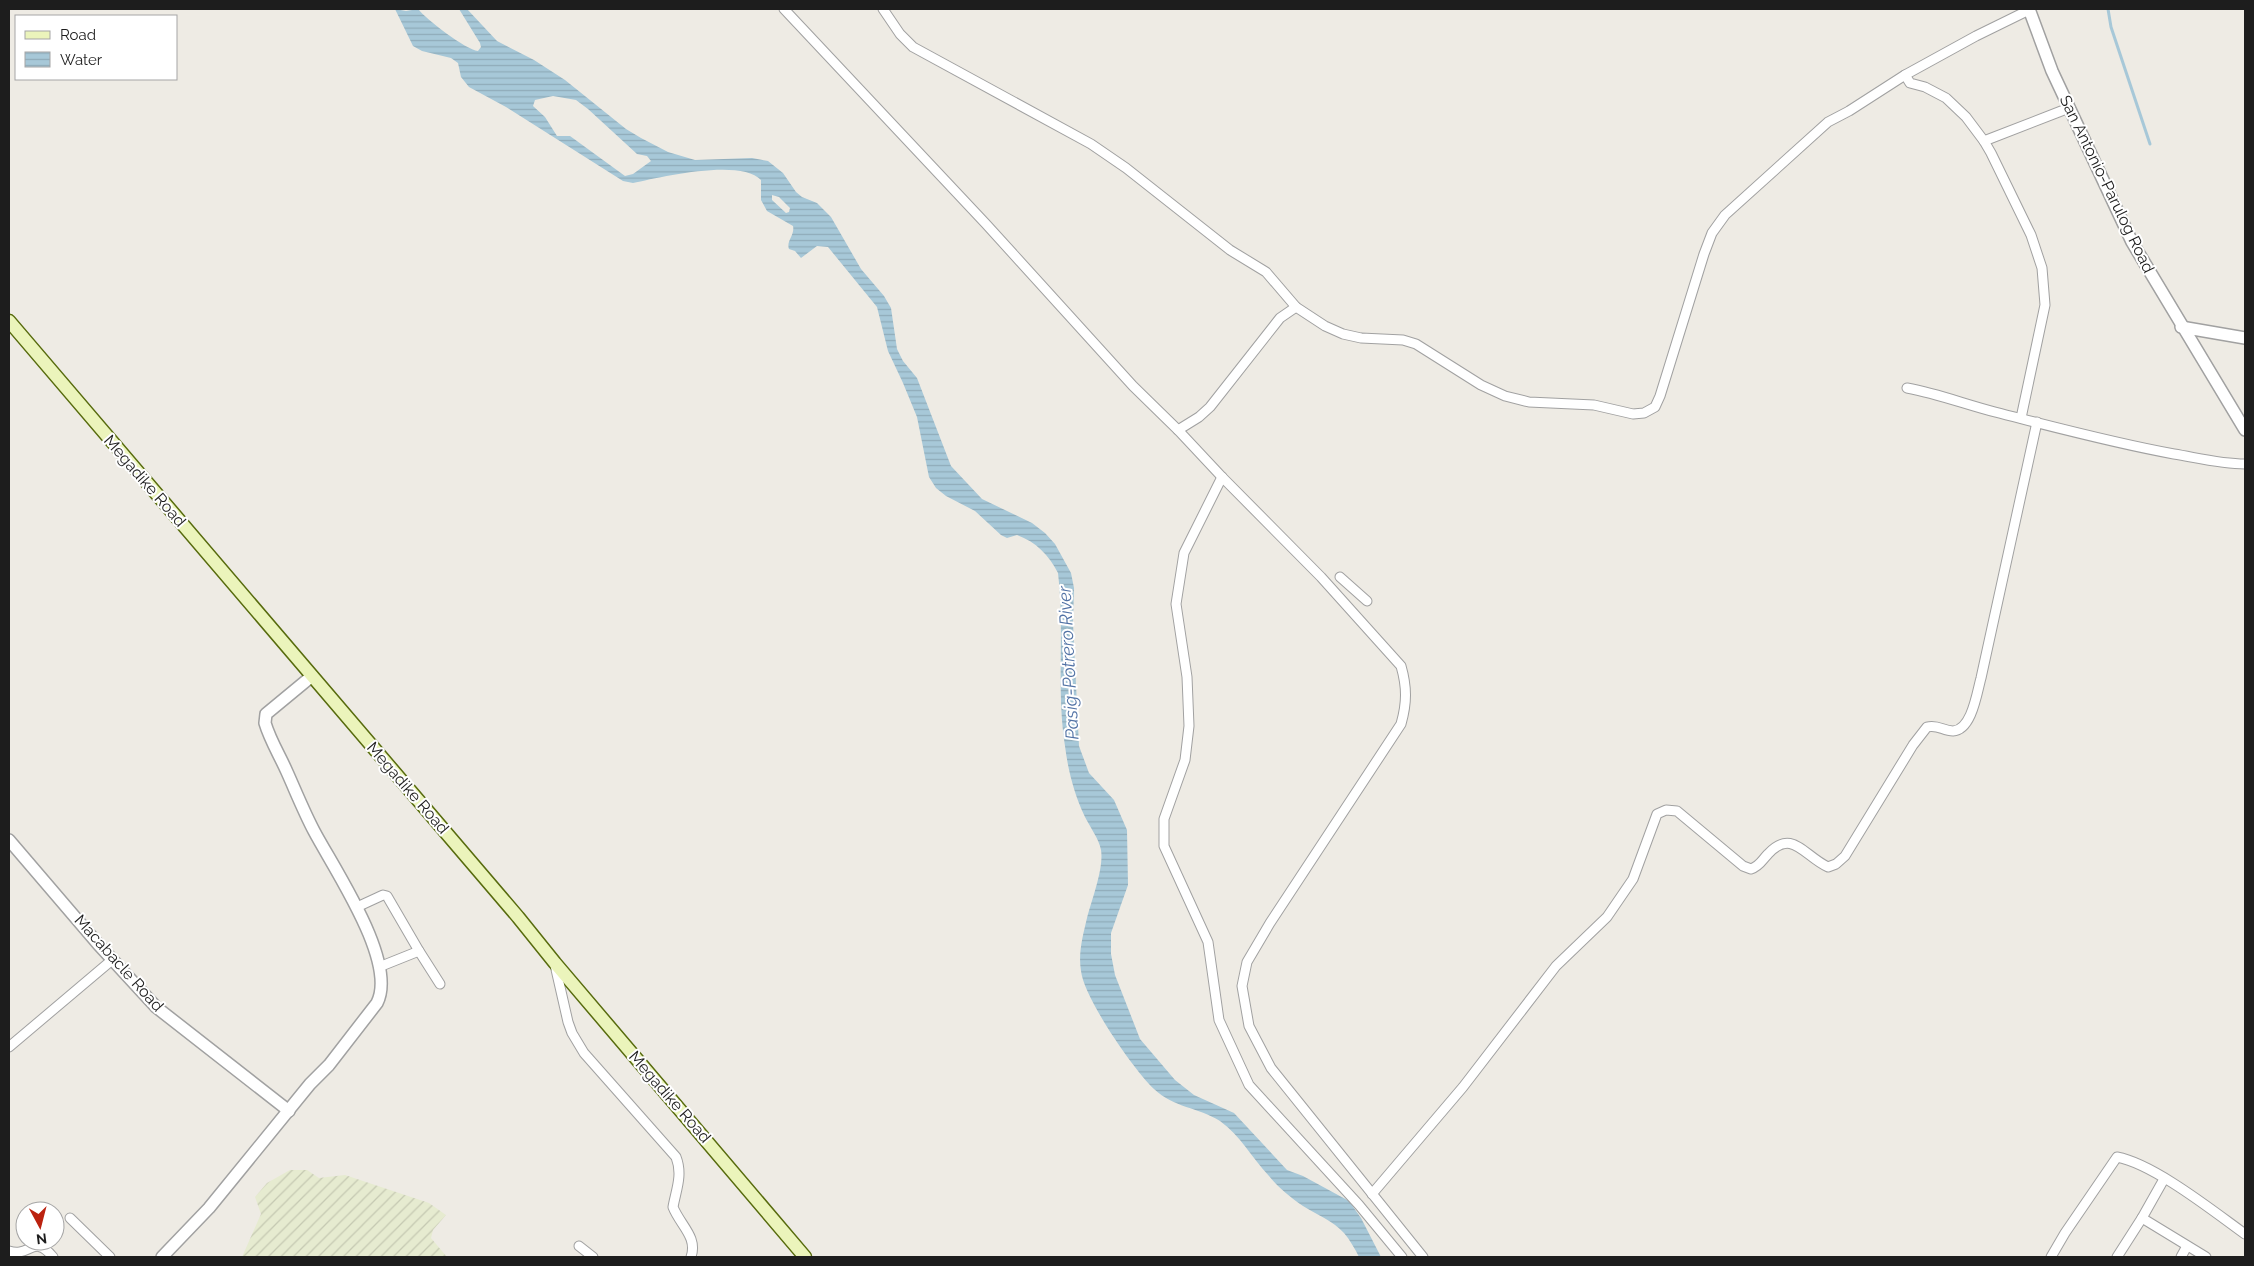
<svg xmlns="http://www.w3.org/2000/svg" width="2254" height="1266" font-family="Raleway,sans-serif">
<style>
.farmland{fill:url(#farmland-furrows)}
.water{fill:url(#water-rules);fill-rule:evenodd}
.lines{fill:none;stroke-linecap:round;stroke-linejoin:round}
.stream{stroke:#a7c8d8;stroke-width:3}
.minor-casing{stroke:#a1a1a1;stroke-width:11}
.tertiary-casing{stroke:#a1a1a1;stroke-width:14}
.secondary-casing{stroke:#576b0d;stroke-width:15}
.minor{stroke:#fff;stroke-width:9}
.tertiary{stroke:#fff;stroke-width:11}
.secondary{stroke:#ebf4bb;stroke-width:12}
.labels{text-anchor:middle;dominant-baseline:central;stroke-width:4;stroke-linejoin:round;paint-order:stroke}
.street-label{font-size:16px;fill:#1d1d1d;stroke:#fff}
.water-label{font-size:18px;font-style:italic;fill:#5172a5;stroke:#fff}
</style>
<defs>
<pattern id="farmland-furrows" width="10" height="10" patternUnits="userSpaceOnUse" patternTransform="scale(1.25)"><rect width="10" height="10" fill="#e6ebd0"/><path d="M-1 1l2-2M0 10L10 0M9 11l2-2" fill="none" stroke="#c5c9b2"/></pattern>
<pattern id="water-rules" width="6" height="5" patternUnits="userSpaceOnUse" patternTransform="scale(1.25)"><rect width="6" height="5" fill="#a7c8d8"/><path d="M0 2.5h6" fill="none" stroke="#8fabb9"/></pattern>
</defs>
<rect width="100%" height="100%" fill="#eeebe4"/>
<path class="farmland" d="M290,1170H307L319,1178L345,1175L429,1203L446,1215L433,1230L431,1238L447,1257H242L261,1214L255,1197L267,1183Z"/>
<path class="water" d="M395,9L406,11L418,9C426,19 466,50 478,51L481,47L480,43L459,9H467L497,41L534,60L565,80L626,129L641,138L668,152L695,160L752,158L768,161L783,173L796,192L802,197L817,203L831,217L861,269L884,296L891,308L897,349L903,361L917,378L951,466L982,499L1032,523L1045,533L1055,544L1071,573L1074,588L1073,623L1079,746L1089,773L1114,800L1127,830L1128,885L1111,933V954L1115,975L1140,1039L1175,1080L1194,1095L1234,1113L1287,1170L1303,1176L1349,1201L1361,1218L1381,1257H1359C1355,1249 1350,1240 1344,1233C1333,1221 1316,1214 1303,1206C1291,1198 1278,1187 1269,1176C1252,1158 1240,1135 1220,1121C1198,1107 1174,1108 1154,1089C1133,1069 1084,998 1081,971C1078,953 1083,935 1087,918C1092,899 1104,868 1101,850C1099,839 1090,827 1085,817C1074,794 1068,770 1065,746C1056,689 1065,630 1058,573C1049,555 1036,542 1017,535L1007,538L1001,535L975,511L946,496L936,488L929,477L917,417L903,383L888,351L877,307L828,247L817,246L801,258L795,251L789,249C786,241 795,235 793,226L767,211L761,200V180C741,158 660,177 633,183L623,181L506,107L469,87L461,77L458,63L451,58L422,51L413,46ZM553,96L576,100L588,109L637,154L647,156L651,161L633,174L625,176L570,136H557L545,117L533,106L535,100ZM772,195L779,197L790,208L789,212L786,213L772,200Z"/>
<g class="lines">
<path class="stream" d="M2108,9L2111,27L2150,144"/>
<g class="minor-casing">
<g id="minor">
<path d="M784,9L986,224L1133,386L1178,430L1222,477L1321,577L1401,666C1407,687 1407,703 1401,724L1270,923L1247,962L1242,986L1249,1026L1271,1068L1423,1257"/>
<path d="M883,9L900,34L913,47L1091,144L1126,168L1230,250L1266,272L1296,307L1325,326L1343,334L1361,338L1403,340L1416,344L1481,385L1505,396L1529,402L1594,405L1633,414L1644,413L1655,407L1660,396L1704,254L1712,233L1725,215L1828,122L1849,111L1905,75L1976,36L2029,10"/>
<path d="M1905,75L1910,83L1925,87L1946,98L1966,117L1984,141L1991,153L2031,235L2042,268L2045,305L2021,418"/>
<path d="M1984,141L2069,108"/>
<path d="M1907,388C1939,394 1964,404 1995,412C2054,427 2113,443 2174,454C2198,458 2221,464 2245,464"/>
<path d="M1178,430L1199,417L1210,407L1280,318L1296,307"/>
<path d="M1222,477L1184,553L1176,604L1187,677L1189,726L1185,760L1164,819V846L1208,942L1219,1020L1249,1085L1359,1205L1402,1257"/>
<path d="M1340,577L1367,601"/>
<path d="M357,907L383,895L387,896L419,951L379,967"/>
<path d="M419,951L440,984"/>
<path d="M555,965L568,1022L572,1033L584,1053L676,1157C683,1175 676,1190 673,1207C680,1225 698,1237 691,1257"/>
<path d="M9,1047L112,960"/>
<path d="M2164,1179L2142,1218L2206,1257"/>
<path d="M1372,1194L1463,1087L1556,966L1607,917L1633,879L1657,814L1666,810L1677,811L1743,866L1751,869C1760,866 1762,860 1768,854C1792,828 1804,856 1828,867L1836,864L1845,856L1913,745L1927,727C1938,724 1943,731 1953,731C1972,730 1977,692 1981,678L2037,422"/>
<path d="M70,1218L110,1257"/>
<path d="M579,1246L593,1257"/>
<path d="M9,1251C30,1258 33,1233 53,1257"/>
<path d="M2051,1257L2065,1233L2117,1157C2154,1164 2213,1211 2245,1234"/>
<path d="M2117,1257L2142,1218"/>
<path d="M2181,1257L2187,1246"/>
</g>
</g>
<g class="tertiary-casing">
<g id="tertiary">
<path d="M2029,9L2052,71L2132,242L2245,430"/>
<path d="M2181,327L2245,338"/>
<path d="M9,840L98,944L156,1007L289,1111"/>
<path d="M162,1257L209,1208L310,1084L329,1065L377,1003C398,962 334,869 314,831C304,812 296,792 287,772C280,756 270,740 265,723L266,714L312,676"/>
</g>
</g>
<g class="secondary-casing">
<path id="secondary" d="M9,321L518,917L555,963L805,1257"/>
</g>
<use href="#minor" class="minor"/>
<use href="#tertiary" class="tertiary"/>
<use href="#secondary" class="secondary"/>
</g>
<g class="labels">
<g class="street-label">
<text transform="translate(2107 184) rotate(64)">San Antonio-Parulog Road</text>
<text transform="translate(145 481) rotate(49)">Megadike Road</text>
<text transform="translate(408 788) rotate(49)">Megadike Road</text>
<text transform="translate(119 963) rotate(48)">Macabacle Road</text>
<text transform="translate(670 1097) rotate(49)">Megadike Road</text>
</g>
<g class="water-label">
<text transform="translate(1068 663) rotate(-93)">Pasig-Potrero River</text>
</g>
</g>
<rect width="2254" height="1266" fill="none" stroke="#1d1d1d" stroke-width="20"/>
<rect x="15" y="15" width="162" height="65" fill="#ffffff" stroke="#a5a5a5"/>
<rect x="25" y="31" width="25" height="8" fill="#ebf4bb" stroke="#a5a5a5"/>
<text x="60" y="40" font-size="15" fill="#1d1d1d">Road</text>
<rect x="25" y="52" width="25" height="15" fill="url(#water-rules)" stroke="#a5a5a5"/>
<text x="60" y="65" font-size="15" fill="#1d1d1d">Water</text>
<g transform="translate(40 1226) rotate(173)"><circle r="24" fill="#ffffff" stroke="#a5a5a5"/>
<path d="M0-4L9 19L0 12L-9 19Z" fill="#bb220f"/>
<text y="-8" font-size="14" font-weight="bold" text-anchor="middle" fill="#1d1d1d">N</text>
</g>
</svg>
